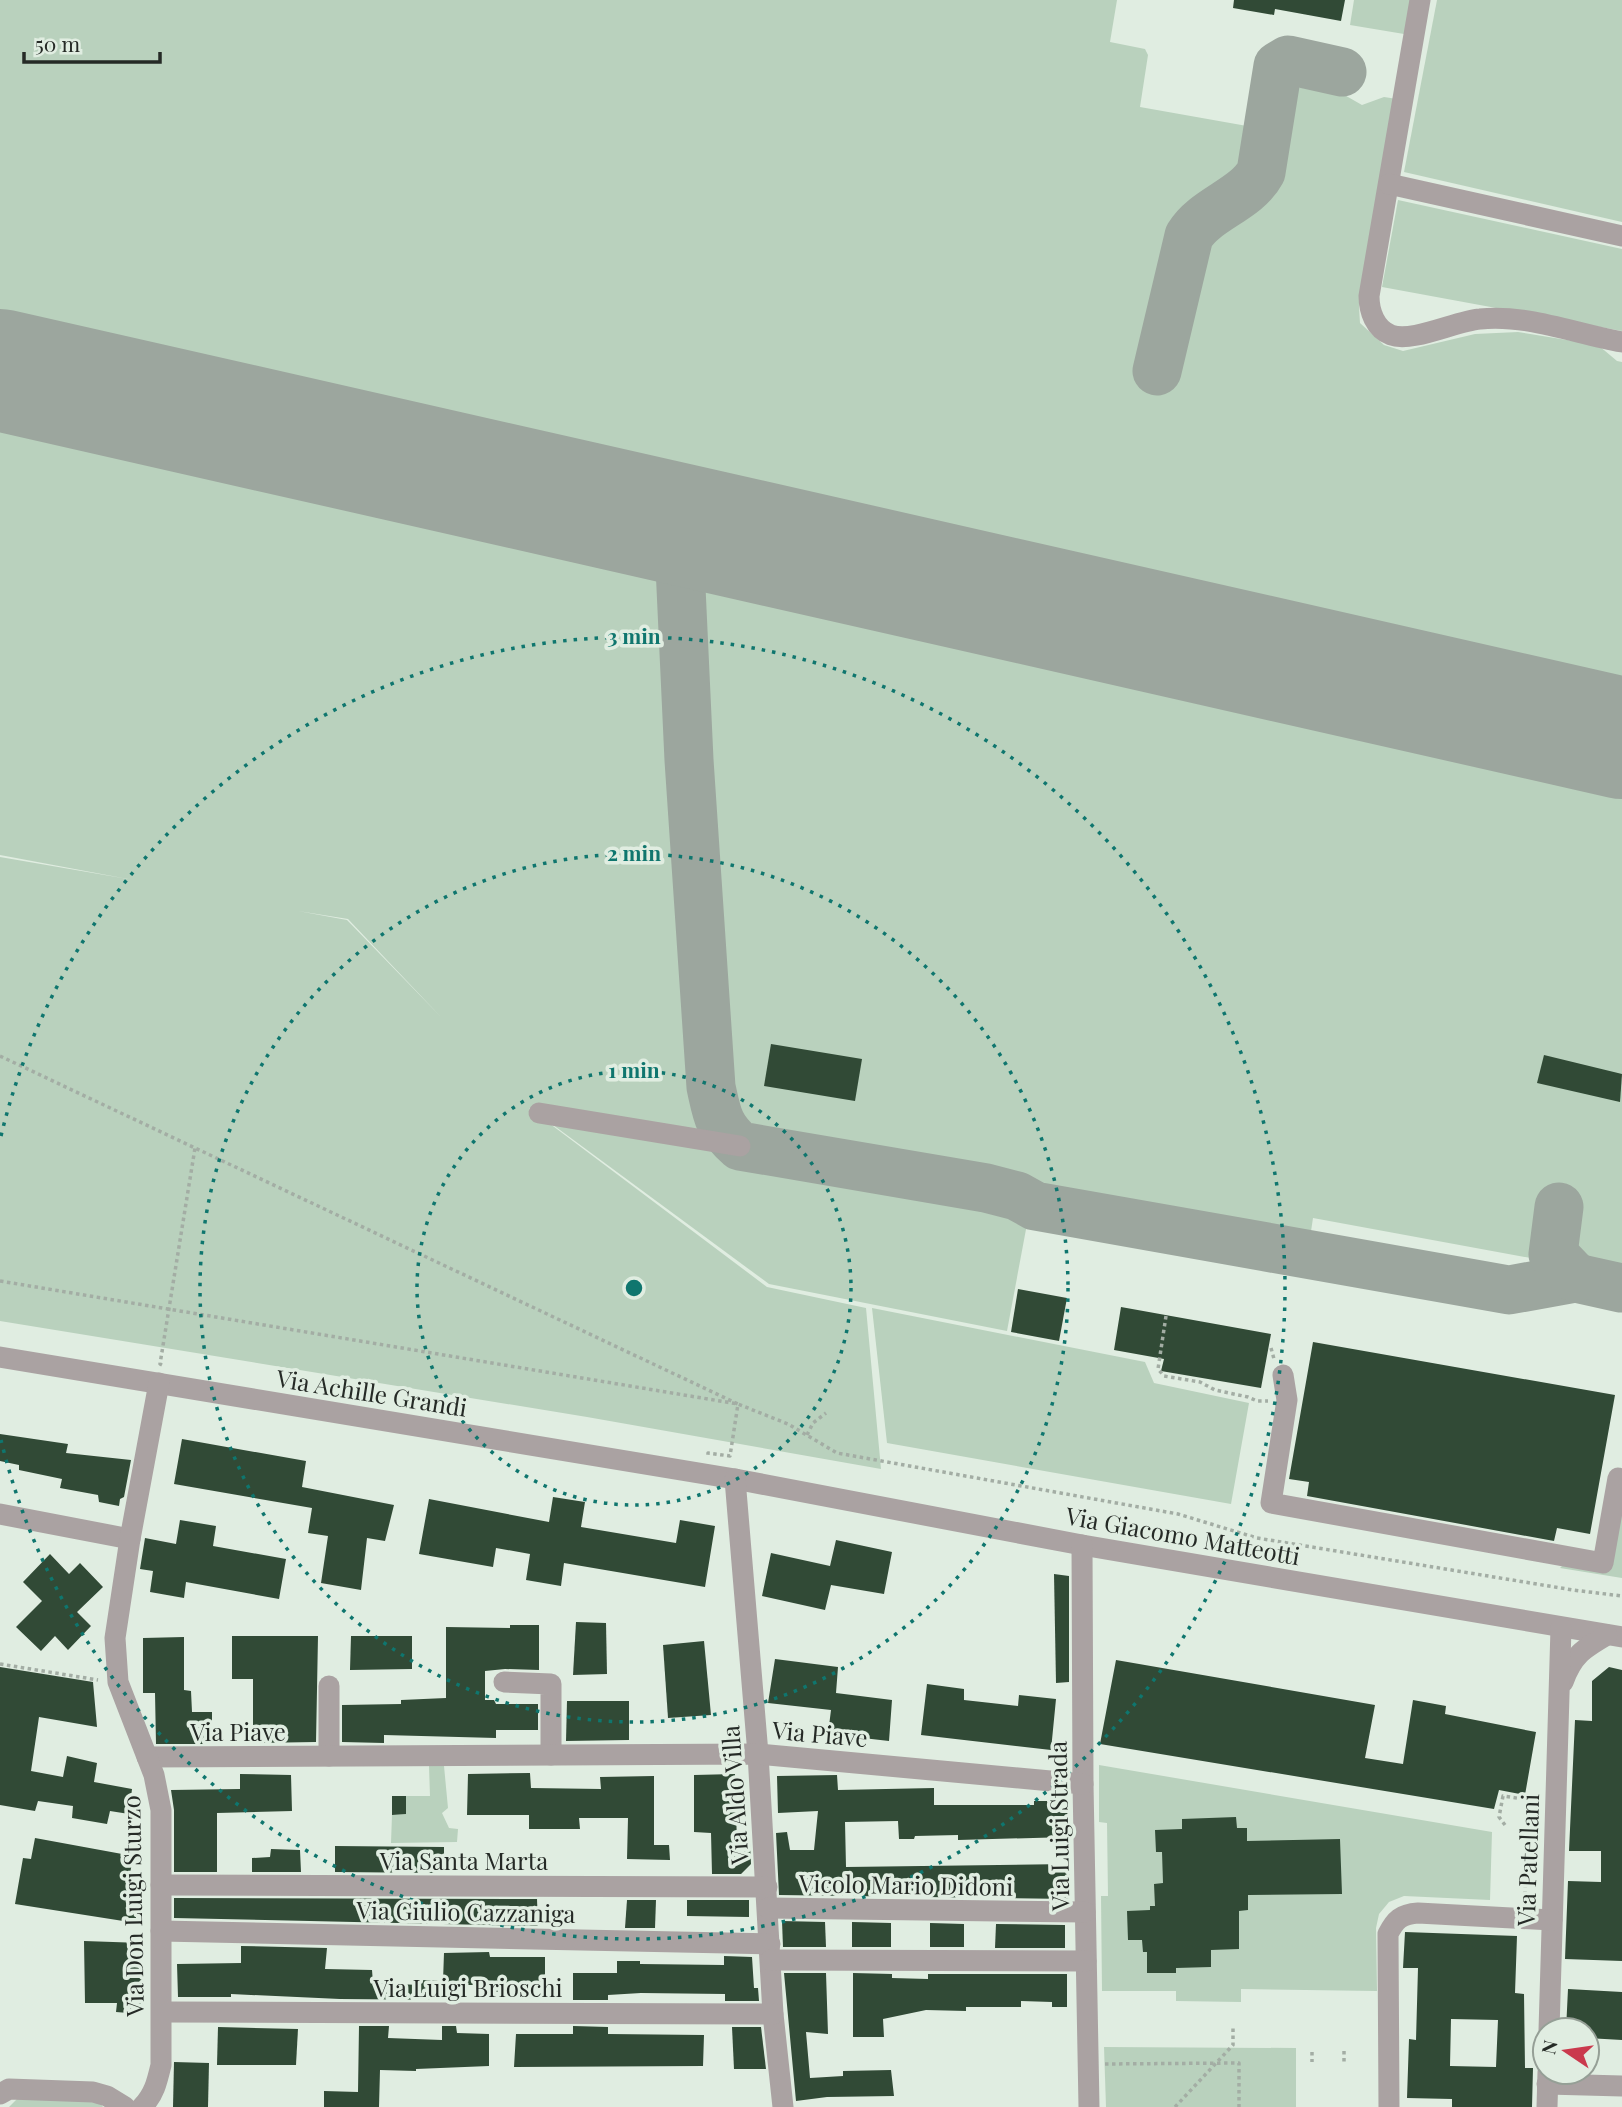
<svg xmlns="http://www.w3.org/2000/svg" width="1622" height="2107" font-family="'Playfair Display',serif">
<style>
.green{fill:#b9d1bd;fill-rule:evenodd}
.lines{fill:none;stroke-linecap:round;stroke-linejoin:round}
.taxiway{stroke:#9ca69e;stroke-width:49}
.runway{stroke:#9ca69e;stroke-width:122}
.building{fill:#314a36;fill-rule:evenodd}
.path{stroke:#a3ada4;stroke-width:3.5;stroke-dasharray:3.5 3.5;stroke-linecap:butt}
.minor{stroke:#aaa2a2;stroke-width:21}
.ring{fill:none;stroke:#0f766e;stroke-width:3.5;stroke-dasharray:3.5 7}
.labels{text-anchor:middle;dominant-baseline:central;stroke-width:7;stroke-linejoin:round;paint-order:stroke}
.street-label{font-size:24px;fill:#252a26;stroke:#e0ede1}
.centre{fill:#0f766e;stroke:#e0ede1;stroke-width:3.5}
.ring-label{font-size:21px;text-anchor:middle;font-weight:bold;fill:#0f766e;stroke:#e0ede1;stroke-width:7;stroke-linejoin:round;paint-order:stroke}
</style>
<rect width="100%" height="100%" fill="#e0ede1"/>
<g class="green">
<path d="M0,0H1117L1110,42L1145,49L1148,55L1140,107L1247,126L1255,135L1276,139L1288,86L1341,93L1362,105L1384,97L1397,99L1359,307L1360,323L1384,345L1403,351L1475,334L1518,332L1598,345L1617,361L1622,362V695L0,329Z"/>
<path d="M1354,0H1415L1410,35L1350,25Z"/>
<path d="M1437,0H1622V222L1404,172Z"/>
<path d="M1398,200L1622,249V331L1382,287Z"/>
<path d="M0,415L666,564C675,754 698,944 702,1134L529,1108L767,1287L866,1308L881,1469L587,1417L0,1321V857L128,879L0,855ZM298,911L348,919L441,1017L347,920Z"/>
<path d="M697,572L1622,782V1265L1548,1253L1547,1261L1313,1218L1310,1238L1041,1187L743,1137L730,1120L715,1037L691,662L700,660Z"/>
<path d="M545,1119L1030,1208L1007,1331L769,1284Z"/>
<path d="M872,1308L1145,1362L1154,1383L1249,1403L1231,1504L887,1443Z"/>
<path d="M1622,1495V1578L1560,1568L1566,1562L1608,1569Z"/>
<path d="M1099,1765L1492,1832L1490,1900L1404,1896L1389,1902L1379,1914L1376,1928L1377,1991L1241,1989V2002L1176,2001V1991H1102L1101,1896H1108L1107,1823L1099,1822Z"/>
<path d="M429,1766H444L448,1808L442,1813L449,1828L458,1829L457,1842L391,1843L392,1815L406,1814V1796H430Z"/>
<path d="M1104,2047L1296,2048V2107H1106Z"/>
<path d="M27,2095L100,2103L103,2107H9L17,2099Z"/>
</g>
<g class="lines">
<g class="taxiway">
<path d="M1157,371L1189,236C1205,209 1246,200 1261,172L1278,66L1288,60L1342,72"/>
<path d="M678,523L689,760L711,1087C717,1114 718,1127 740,1146L986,1188L1017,1196L1035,1206L1509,1290L1576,1278L1621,1288"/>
<path d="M1559,1207L1553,1254L1576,1278"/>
</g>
<path class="runway" d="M0,370L1622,738"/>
</g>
<g class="building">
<path d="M1234,0H1345L1341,21L1275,9L1274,15L1233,8Z"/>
<path d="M771,1044L862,1059L855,1101L764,1086Z"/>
<path d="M1544,1055L1622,1074L1620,1102L1537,1083Z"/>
<path d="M1018,1289L1067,1298L1059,1341L1011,1332Z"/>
<path d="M1121,1307L1271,1334L1261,1388L1161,1371L1164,1359L1114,1350Z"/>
<path d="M1313,1342L1615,1395L1590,1534L1557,1528L1554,1541L1307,1496L1309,1482L1289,1479Z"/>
<path d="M0,1434L68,1444L66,1453L131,1460L124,1497L120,1499L119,1506L99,1502L98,1495L60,1488L62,1479L19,1470V1465L0,1461Z"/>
<path d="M182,1439L306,1461L302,1487L394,1505L385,1541L367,1538L361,1590L321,1583L328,1536L308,1533L312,1508L174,1484Z"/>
<path d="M553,1497L585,1502L581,1527L676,1543L680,1520L715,1526L705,1587L564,1563L561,1586L526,1580L530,1554L496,1548L493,1567L419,1554L429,1499L549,1522Z"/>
<path d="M180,1520L216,1526L213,1546L286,1559L279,1599L186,1582L184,1598L150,1592L153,1571L140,1569L145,1538L176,1544Z"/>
<path d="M836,1540L892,1552L884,1594L831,1585L825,1610L762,1596L771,1553L830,1566Z"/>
<path d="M50,1554L69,1574L80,1563L103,1587L77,1612L91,1626L68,1650L55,1636L41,1651L16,1627L42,1601L23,1582Z"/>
<path d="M1054,1574L1069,1576V1682L1056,1683Z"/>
<path d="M576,1622L606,1623L607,1674L573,1675Z"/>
<path d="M510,1625H539V1670L505,1669L485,1671V1700H494L496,1704H538V1730H496V1738L384,1735V1743L342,1742V1705L401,1704V1700L446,1698V1627L510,1628Z"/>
<path d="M232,1636H318L316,1742L253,1743V1679H232Z"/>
<path d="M351,1636H412V1669L350,1670Z"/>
<path d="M184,1637V1690L191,1691L192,1712H212V1744H156L155,1693H143V1638Z"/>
<path d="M704,1641L711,1715L668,1718L663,1645Z"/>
<path d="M775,1659L838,1667L836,1693L892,1700L889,1741L828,1734L831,1710L768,1703Z"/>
<path d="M1116,1660L1375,1705L1365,1758L1403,1764L1413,1700L1446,1706L1445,1714L1536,1732L1525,1795L1499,1790L1494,1809L1100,1744Z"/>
<path d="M0,1667L93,1682L97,1727L39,1717L31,1771L63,1777L67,1756L97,1763L94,1782L132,1789L129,1814L110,1811L107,1824L72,1818L73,1806L38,1801L35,1811L0,1805Z"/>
<path d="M1609,1667L1622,1670V1961L1565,1959L1568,1881L1601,1882V1851H1569L1575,1720L1592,1721V1681Z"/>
<path d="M927,1684L964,1689V1700L1018,1706L1019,1695L1056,1699L1051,1750L921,1735Z"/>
<path d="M567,1701H629V1740L566,1741Z"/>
<path d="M530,1773L531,1788L601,1789L600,1777L654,1776V1845H669L670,1860L627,1859L628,1818H579L580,1829H529V1815H467L468,1774Z"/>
<path d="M240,1774L291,1775L292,1811L217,1813V1872H174V1810L171,1790L240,1789Z"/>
<path d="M735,1774L737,1844L750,1843L751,1864L741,1874H712L711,1833L694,1832V1775Z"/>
<path d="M837,1775L838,1790L934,1788V1805H1034V1801H1067L1068,1837L958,1840V1835L915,1836L914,1839H899L898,1821L845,1822L846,1867L1069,1864L1070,1899L779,1895L776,1833L787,1832L790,1850H814L818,1811L778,1813L777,1776Z"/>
<path d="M392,1796H406V1814L392,1815Z"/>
<path d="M1236,1817L1237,1828H1247V1841L1340,1839L1342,1894L1248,1895V1910L1239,1911V1949L1211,1950V1967L1176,1968V1973H1147V1952H1143L1142,1940H1128L1127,1911L1150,1910V1906H1155L1154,1884L1163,1883L1162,1852H1156L1155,1830L1182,1829V1819Z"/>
<path d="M35,1838L133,1856L127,1892L136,1893V1923L15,1904L23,1858L31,1859Z"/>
<path d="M335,1846L444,1847V1873L335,1872Z"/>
<path d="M271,1849L300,1850L301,1872H252V1858L270,1857Z"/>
<path d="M174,1898L537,1899L538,1926L174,1918Z"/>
<path d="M627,1900H656L655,1928H625Z"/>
<path d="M687,1900H749V1917L687,1916Z"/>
<path d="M782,1921L825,1922L826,1947H783Z"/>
<path d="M852,1922L891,1923V1947H852Z"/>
<path d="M930,1923L964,1924V1947H930Z"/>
<path d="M996,1924L1065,1925V1948H995Z"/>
<path d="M1405,1932L1517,1936L1515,1993L1524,1994L1525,2068H1533L1532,2107H1452V2099L1407,2098L1409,2039L1416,2040L1418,1968H1403ZM1451,2019L1498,2020L1496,2067L1450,2066Z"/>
<path d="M84,1941L142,1943L141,2014L116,2012L117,2003H85Z"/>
<path d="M241,1946L327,1948L325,1969L372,1970L373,1983L420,1985L422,1980L443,1981L444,1953L489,1952L490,1957H545V1990L489,1992V1985H455L456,2000L340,1999L231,1994V1997H178L177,1964L241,1963Z"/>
<path d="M724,1956L752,1957L754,1988H758L759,2001H725V1994L641,1993L608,1995V2000H573V1973H617V1961H640V1964L724,1965Z"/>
<path d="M784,1973H826L828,2034L806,2032L810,2078L843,2076V2071L891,2070L894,2096L827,2097L796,2101Z"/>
<path d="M853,1973L892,1974V1978L928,1979V1974H1067V2007H1052V2002L1021,2001V2007H966V2011L926,2010L883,2019L884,2037H853Z"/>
<path d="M1568,1989L1622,1992V2040L1587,2038V2030H1566Z"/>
<path d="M359,2026H389L388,2038L442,2040V2026H456L457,2033L489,2034V2066L416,2069V2071L380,2070L379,2107H324V2091L358,2092Z"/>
<path d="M573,2026L608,2027V2034L704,2035L703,2066L514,2067L516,2034H573Z"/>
<path d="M218,2027L298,2029L296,2065H217Z"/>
<path d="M732,2027H761L766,2069H734Z"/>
<path d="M174,2062L209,2063L208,2107H173Z"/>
</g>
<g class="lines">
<g class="path">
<path d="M0,1056L738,1404L730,1456L708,1453V1455"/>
<path d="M0,1281L738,1404L788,1424L837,1453L1178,1514L1257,1538L1573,1590L1622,1596"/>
<path d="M1166,1316L1158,1369L1164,1376L1200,1382L1215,1390L1248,1397L1257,1401H1268"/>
<path d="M1271,1348L1274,1359"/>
<path d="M162,1365L160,1364L195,1148"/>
<path d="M807,1435L813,1423L826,1413"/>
<path d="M0,1664L98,1680"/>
<path d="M1505,1825L1499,1817L1503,1796L1536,1801"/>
<path d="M1525,1902L1526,1799"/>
<path d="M1344,2051V2062"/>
<path d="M1312,2052V2062"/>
<path d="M1105,2064L1239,2063V2107"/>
<path d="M1175,2107L1233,2045V2025"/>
</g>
<g class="minor">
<path d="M1420,0L1369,296C1369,311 1375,329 1391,335C1412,343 1456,321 1480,319C1527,314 1576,334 1622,342"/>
<path d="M1389,184L1622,236"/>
<path d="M539,1113L740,1146"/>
<path d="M0,1357L735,1479L1082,1545L1622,1637"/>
<path d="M1283,1375L1287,1400L1271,1503L1603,1563L1618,1478L1622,1479"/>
<path d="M735,1479L758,1754L773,2014L783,2107"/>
<path d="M0,1514L130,1539"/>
<path d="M1082,1545L1083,1784L1089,2107"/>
<path d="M504,1682L551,1684V1755"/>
<path d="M1563,1682C1573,1655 1583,1649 1607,1635"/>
<path d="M329,1686V1756"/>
<path d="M147,1757L758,1754L1083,1784"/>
<path d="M161,1885L767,1887"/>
<path d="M768,1908L1085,1912"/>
<path d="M161,1931L770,1944"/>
<path d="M771,1960L1086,1961"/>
<path d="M162,2012L773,2014"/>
<path d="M1549,2030L1561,1628"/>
<path d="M1547,2084L1622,2086"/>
<path d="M0,2094L9,2089L93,2092L107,2096L125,2107"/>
<path d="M142,2107C154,2095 157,2082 161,2065V1810L154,1775L118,1682L115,1638L130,1539L159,1383"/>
<path d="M1389,2107L1388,1934C1395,1920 1401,1914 1418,1913L1552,1920"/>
<path d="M1547,2107L1548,2072"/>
</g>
</g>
<g class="ring">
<circle cx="634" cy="1288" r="217"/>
<circle cx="634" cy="1288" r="434"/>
<path d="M1 1136A651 651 0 1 1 1 1440"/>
</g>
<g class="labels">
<g class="street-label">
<text transform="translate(372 1392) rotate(9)">Via Achille Grandi</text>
<text transform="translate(1183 1535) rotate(10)">Via Giacomo Matteotti</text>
<text x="238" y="1731">Via Piave</text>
<text transform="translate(820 1733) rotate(5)">Via Piave</text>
<text transform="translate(734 1795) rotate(-94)">Via Aldo Villa</text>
<text transform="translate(1058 1826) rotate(-91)">Via Luigi Strada</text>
<text x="464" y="1860">Via Santa Marta</text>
<text transform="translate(1527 1860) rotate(-88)">Via Patellani</text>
<text transform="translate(906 1884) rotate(1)">Vicolo Mario Didoni</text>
<text transform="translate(132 1906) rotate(-91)">Via Don Luigi Sturzo</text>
<text transform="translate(466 1911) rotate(1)">Via Giulio Cazzaniga</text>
<text x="468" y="1987">Via Luigi Brioschi</text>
</g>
</g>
<circle cx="634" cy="1288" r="10" class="centre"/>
<g class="ring-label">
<text x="634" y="644">3 min</text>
<text x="634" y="861">2 min</text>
<text x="634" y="1078">1 min</text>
</g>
<g transform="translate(1566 2051) rotate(283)"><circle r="33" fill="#e0ede1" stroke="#959f96" stroke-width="2"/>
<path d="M0-5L12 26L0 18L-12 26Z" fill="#ca394d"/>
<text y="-10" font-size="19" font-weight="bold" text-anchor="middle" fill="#252a26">N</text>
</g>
<path d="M24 52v10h136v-10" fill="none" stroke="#252a26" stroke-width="3.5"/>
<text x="35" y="52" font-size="21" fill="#252a26" stroke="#e0ede1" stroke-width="5" paint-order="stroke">50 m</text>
</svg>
